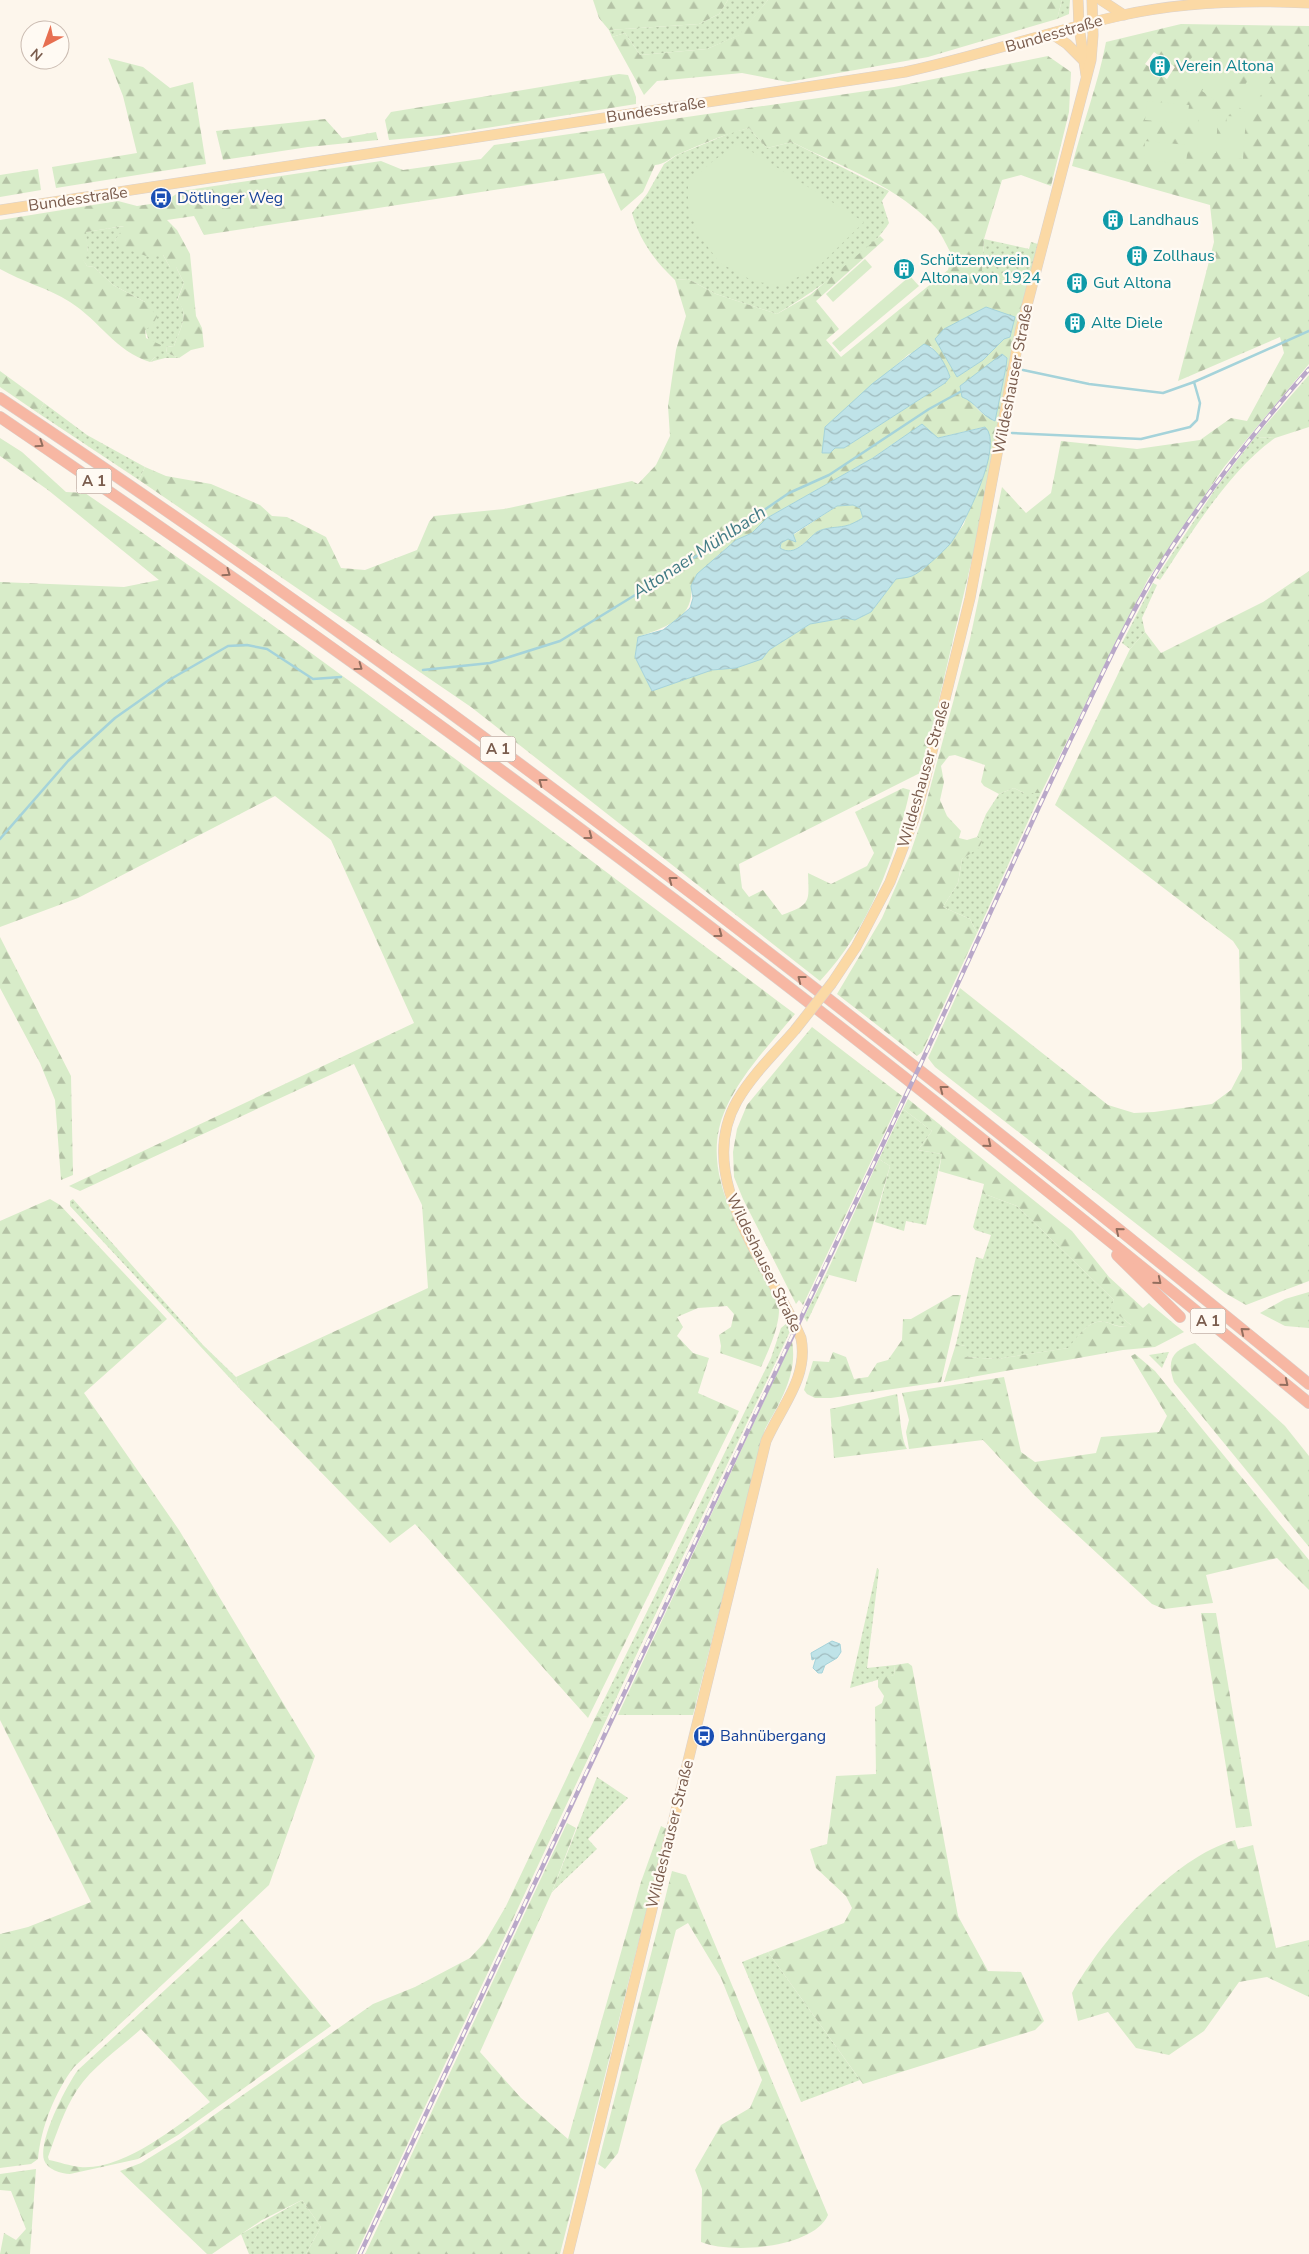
<svg xmlns="http://www.w3.org/2000/svg" width="1309" height="2254" font-family="'Nunito Sans',sans-serif">
<style>
.grass{fill:url(#grass-dots)}
.forest{fill:url(#forest-firs);fill-rule:evenodd}
.pitch{fill:#d8ecc9}
.water{fill:url(#water-waves);stroke:#a5d3da;fill-rule:evenodd}
.lines{fill:none;stroke-linecap:round;stroke-linejoin:round}
.stream{stroke:#a5d3da;stroke-width:2.5}
.major-casing{stroke:#dad1cd;stroke-width:11}
.highway-casing{stroke:#dad1cd;stroke-width:12}
.major{stroke:#fbd9a5;stroke-width:10}
.highway{stroke:#f7b7a3;stroke-width:11}
.rail-casing{stroke:#b9a8c9;stroke-width:4.5}
.rail{stroke:#fffaf3;stroke-width:2.5;stroke-dasharray:8;stroke-linecap:butt}
.major-bridge-casing{stroke:#dad1cd;stroke-width:11;stroke-linecap:butt}
.major-bridge{stroke:#fbd9a5;stroke-width:10}
.oneway{stroke:#936e5e}
.labels{text-anchor:middle;dominant-baseline:central;stroke-width:4.5;stroke-linejoin:round;paint-order:stroke}
.shield{fill:#fffaf3;stroke:#a28b7f;stroke-width:1}
.shield-label{font-size:15px;font-weight:bold;fill:#7a5c4d}
.street-label{font-size:16px;fill:#7a5c4d;stroke:#fffaf3}
.culture-label{font-size:16px;fill:#0d838f;stroke:#fffaf3;text-anchor:start}
.transit-label{font-size:16px;fill:#164399;stroke:#fffaf3;text-anchor:start}
.water-label{font-size:18px;font-style:italic;fill:#437c86;stroke:#fffaf3}
</style>
<defs>
<pattern id="grass-dots" width="8" height="8" patternUnits="userSpaceOnUse" patternTransform="scale(1.25)"><rect width="8" height="8" fill="#d8ecc9"/><path d="M2 2h.1M6 6h.1" fill="none" stroke="#b4c2a5" stroke-width="1.8" stroke-linecap="round"/></pattern>
<pattern id="forest-firs" width="22" height="20" patternUnits="userSpaceOnUse" patternTransform="scale(1.25)"><rect width="22" height="20" fill="#d8ecc9"/><path d="M5 1l3.5 6h-7zM16 11l3.5 6h-7z" fill="#b4c2a5"/></pattern>
<pattern id="water-waves" width="16" height="10" patternUnits="userSpaceOnUse" patternTransform="scale(1.25)"><rect width="16" height="10" fill="#bfe3e8"/><path d="M0 5q4-4 8 0t8 0" fill="none" stroke="#a0bbbe"/></pattern>
</defs>
<rect width="100%" height="100%" fill="#fdf6ec"/>
<g class="grass">
<path d="M728,0H768L740,35L707,49L640,55L625,33L612,37L609,30L699,24L719,14Z"/>
<path d="M1062,0H1070L1069,14L1057,19Z"/>
<path d="M749,128L767,148L792,142L889,191L882,201L889,223C869,255 810,294 777,314L716,294L688,279L675,280C654,260 640,241 632,213L647,194L664,164L677,155L733,132Z"/>
<path d="M125,226L115,241L163,255L170,267H176L184,283L177,300C191,314 179,331 174,346L166,347L167,353L179,358H165L150,362L155,357L145,330V302L113,285L94,267L87,266L80,256L88,251L85,232Z"/>
<path d="M984,239L1029,249L1031,242L1038,244L1027,286L982,272Z"/>
<path d="M44,403L87,435L145,467L139,480L38,413Z"/>
<path d="M1255,437L1275,438C1229,470 1191,534 1160,580L1156,578L1216,488Z"/>
<path d="M1153,583L1157,585L1142,618L1145,632L1130,649L1122,643Z"/>
<path d="M1014,788L1024,793H1041L977,933L970,919L943,907L958,883L962,859L982,841L977,837L986,814L999,794Z"/>
<path d="M903,1109L932,1131L918,1150L942,1154L926,1225L906,1221L904,1231L875,1222L890,1166L879,1159Z"/>
<path d="M982,1193L1017,1206L1114,1300L1111,1308L1132,1326C1120,1328 1116,1325 1105,1322C1089,1318 1077,1338 1069,1348L997,1359L965,1357V1346L956,1344L976,1257L983,1259L991,1235L975,1230L973,1227Z"/>
<path d="M73,1199L203,1345L236,1377L239,1388L70,1206V1201Z"/>
<path d="M826,1274L829,1275L807,1322L804,1317Z"/>
<path d="M787,1323L792,1327C732,1457 668,1585 608,1716L595,1718L771,1358L781,1328Z"/>
<path d="M1169,1352L1162,1368L1149,1355L1168,1352Z"/>
<path d="M877,1568L879,1570L867,1668L895,1665L894,1675L850,1688Z"/>
<path d="M597,1777L628,1798L588,1839L597,1849L552,1892Z"/>
<path d="M768,1952L860,2080L801,2102L742,1962Z"/>
<path d="M302,2200L321,2227L306,2254H249L241,2234Z"/>
</g>
<g class="forest">
<path d="M593,0H728L719,14L699,24L609,30L599,18Z"/>
<path d="M768,0H1062L1057,19L928,57L788,82L742,73L657,81L644,95L612,37L625,33L640,55L707,49L739,35Z"/>
<path d="M1181,24L1309,26V364L1224,467L1148,579L1041,793H1024L1014,788L999,794L984,786L981,782L985,765L955,755L949,756L941,766L944,782L940,800L947,816L961,831L959,838L967,840L977,837L982,841L979,848L962,859L958,883L943,907L970,919L977,933L922,1052L917,1056L837,994L882,918L910,854L921,822L970,639L1002,487L1026,513L1051,493L1061,441L1137,449L1200,440L1231,418L1247,421L1284,353L1280,337L1178,381L1214,242L1210,205L1072,166C1082,125 1098,85 1106,42ZM1154,52L1175,67L1167,79L1145,64Z"/>
<path d="M1048,56L1071,72L1069,112L1051,186L1021,175L1002,180L984,239L982,272L1027,286L976,542L922,772L739,864L742,888L749,897L763,890L782,915C811,904 809,903 808,873L831,884L867,866L874,853L855,812L903,788L910,790C895,858 869,929 820,981L471,707L139,480L145,467L166,476L211,484L260,505L272,516L287,517L326,537L341,568L365,570L417,550L429,522L434,516L504,509L632,481L638,484L656,465L670,436L668,406L676,350L686,316L675,280L688,279L716,294L777,314L810,295L880,236L884,240L816,301L839,329L826,340L841,357L948,270L952,255C947,247 943,236 937,229C900,187 840,166 792,142L767,148L749,128C725,134 702,144 679,154C670,158 665,164 655,165L643,192L621,211L604,173L204,235L194,216L167,220L177,230L190,254L196,316L202,328L204,347L191,350L179,358L167,353L166,347L174,346C179,331 191,314 177,301L184,283L176,267H170L163,255L149,257L115,245V241L124,226L86,232L88,252L81,256L87,266L94,267L113,285L145,302L157,316L153,325L145,330L146,338L161,345L155,357L150,362C115,351 100,321 70,302C48,288 23,282 0,269V220L118,201L137,206L164,202L181,191L381,161L403,170L481,159L494,145L894,87ZM936,339H1004L983,360L957,377ZM931,346L940,358L950,377L945,383L844,448H835L824,439L825,427L909,354ZM1007,358L1006,367L994,421C980,415 968,399 960,386ZM984,427L970,506L964,524L949,545L913,576L896,579L871,612L855,620L844,618L810,624L769,650L761,659L736,668L712,670L652,691L635,657L638,637C664,628 695,619 691,586L717,556L736,540L752,533L767,518L873,458L900,439L937,438Z"/>
<path d="M108,58L143,67L170,88L193,82L206,164L56,188L52,167L137,153L123,96Z"/>
<path d="M619,74L628,75L636,97V104L442,135L389,140L385,120L391,112Z"/>
<path d="M325,119L342,138L376,132L378,140L308,147L223,160L216,131Z"/>
<path d="M38,169L41,190L0,197V175Z"/>
<path d="M0,371L44,403L38,413L0,387Z"/>
<path d="M1309,375V427L1275,438L1255,437Z"/>
<path d="M0,438L22,452L66,492L85,493C327,659 561,838 795,1014C770,1044 742,1073 726,1108C700,1165 734,1220 760,1268C765,1279 775,1291 778,1302C783,1319 768,1352 761,1367L720,1353L721,1346L719,1335L731,1327L734,1314L727,1306L698,1308L677,1317L683,1327L677,1336L693,1353L709,1358L698,1393L739,1411L588,1718L415,1524L390,1543L239,1388L236,1377L428,1288L422,1205L354,1064L80,1191L69,1186L414,1023L331,840L275,796L78,898L0,927V582L124,587L159,580L48,490L0,456Z"/>
<path d="M853,505L860,508L863,518C858,521 851,525 845,526C836,528 826,527 817,532C806,539 795,558 780,548L781,543L837,506Z"/>
<path d="M1309,571V1281L1246,1305L1225,1293L935,1067L928,1058L960,988L1108,1105L1134,1113L1154,1112L1212,1104L1231,1090L1242,1069L1239,950L1233,941L1055,805L1130,649L1145,632L1161,653L1263,602Z"/>
<path d="M0,937L71,1076L73,1175L61,1180L55,1100L40,1063L0,988Z"/>
<path d="M812,1027L902,1096L803,1305L799,1300L796,1304L743,1199L734,1177L733,1152L737,1129L747,1105Z"/>
<path d="M908,1099L1072,1231L1109,1277L1143,1308L1149,1303L1184,1332L1155,1347L1123,1350L944,1382L956,1344L965,1346V1357L997,1359L1068,1348C1077,1338 1089,1318 1105,1322C1116,1325 1120,1329 1131,1325L1110,1308L1114,1300L1017,1206L982,1193L984,1184L939,1171L942,1154L918,1150L932,1131L903,1109Z"/>
<path d="M879,1159L890,1166L856,1282L826,1274Z"/>
<path d="M50,1199L60,1205L167,1319L84,1393L179,1530L315,1756L269,1885L74,2067C55,2092 41,2127 38,2159L31,2164L0,2168V1934L28,1927L91,1902L0,1720V1221Z"/>
<path d="M1309,1292V1328L1285,1326L1260,1313L1285,1299Z"/>
<path d="M953,1295H961L941,1382L831,1398H815L807,1394L804,1390L813,1361L829,1362L833,1352L846,1357L854,1379L868,1377L877,1363L888,1360L902,1340L903,1319H911Z"/>
<path d="M792,1341C798,1374 780,1402 765,1429L693,1715H618Z"/>
<path d="M1195,1343L1285,1426L1309,1456V1547L1174,1382C1166,1359 1173,1350 1195,1343Z"/>
<path d="M1135,1354L1155,1371L1309,1560V1590L1277,1558L1206,1575L1213,1603L1164,1609L1152,1604L1034,1495L983,1440L909,1449L906,1432L909,1420L902,1393L1004,1377L1021,1452L1035,1462L1096,1453L1101,1437L1159,1432L1167,1416L1131,1356Z"/>
<path d="M897,1394C900,1409 900,1436 907,1449L834,1458L830,1409Z"/>
<path d="M1216,1613L1252,1826L1236,1828L1201,1613Z"/>
<path d="M908,1663L912,1666L958,1916L988,1971L1021,1972L1044,2021L1035,2030L863,2084L768,1952L844,1923L852,1908L846,1896L816,1868L810,1849L827,1844L836,1776L876,1774L875,1707L882,1703L884,1696L878,1687V1678L894,1675L895,1665Z"/>
<path d="M608,1716L356,2254H306L321,2227L302,2200L262,2220L212,2254H207L120,2171L141,2163L180,2139L373,2004L415,1987L470,1958L485,1942L506,1906L595,1718Z"/>
<path d="M567,1823L576,1828L552,1892L480,2052L521,2098L568,2139L641,1882L661,1826L667,1829L560,2254H365Z"/>
<path d="M1235,1840L1238,1849L1253,1845L1276,1948L1309,1940V1997L1267,1977L1239,1982L1204,2031L1169,2055L1136,2048L1108,2012L1078,2021L1072,1993C1103,1938 1173,1857 1235,1840Z"/>
<path d="M672,1871L686,1875L828,2215C813,2249 729,2254 701,2242L702,2189L695,2170L721,2125L750,2108L762,2080L721,1978L688,1923L676,1930L618,2153L605,2169L598,2164Z"/>
<path d="M242,1919L331,2026L178,2135L138,2159L70,2174C61,2174 47,2169 44,2160C38,2141 66,2086 78,2070ZM141,2029L210,2102C177,2126 123,2171 80,2167C70,2166 59,2162 49,2160L48,2157C56,2135 64,2110 77,2090C93,2066 120,2048 141,2029Z"/>
<path d="M36,2169L30,2254H0L4,2233L16,2240L26,2229L11,2191L0,2190V2174Z"/>
</g>
<g class="pitch">
<path d="M1198,48L1214,59L1190,94L1175,83Z"/>
<path d="M1226,56L1242,67L1218,102L1202,91Z"/>
<path d="M1256,68L1272,79L1248,114L1233,103Z"/>
<path d="M1147,101L1189,105L1187,124L1145,120Z"/>
<path d="M1199,110L1218,111L1216,153L1197,152Z"/>
<path d="M1227,116L1246,117L1243,159L1224,158Z"/>
<path d="M1145,141L1188,145L1186,164L1144,160Z"/>
<path d="M738,143L864,222L821,264L782,286L753,281L720,263L698,234L688,206V183L713,161Z"/>
<path d="M865,259L872,267L833,302L826,294Z"/>
<path d="M910,276L919,286L840,352L832,343Z"/>
</g>
<g class="water">
<path d="M986,307L1015,317L1010,337L1004,339L983,360L957,377L935,339L944,329Z"/>
<path d="M924,344C937,348 946,365 950,377L945,383L844,448H835L830,453H822L825,427L872,384Z"/>
<path d="M1002,354L1007,358L1006,367L995,421C981,416 976,402 962,397L960,386Z"/>
<path d="M922,424L938,438L985,427C1005,444 964,526 950,544C944,551 920,573 912,576C907,578 901,578 896,579L871,612L855,620L844,618L810,624L769,650L762,659L736,668L712,670L652,691L635,657L638,637L663,630L682,615L690,608L693,598L691,586L697,574L736,540L752,533L767,518L873,458ZM853,505L860,508L863,518C857,521 851,525 845,526C835,528 826,527 817,532C807,539 795,558 780,548L781,543L788,539L796,542L793,534L837,506Z"/>
<path d="M832,1641L840,1644L841,1652L837,1658L825,1665L822,1673H818L813,1668L816,1658L812,1660L811,1653Z"/>
</g>
<g class="lines">
<g class="stream">
<path d="M1023,370L1089,384L1163,393L1194,382"/>
<path d="M1012,433L1141,439L1190,427L1197,420L1200,403L1194,382L1309,331"/>
<path d="M423,670L490,663L560,641L676,570L789,493L829,475L929,409L960,392"/>
<path d="M0,839L68,761L115,718L169,680L228,646L247,645L267,649L313,679L341,677"/>
</g>
<g class="major-casing">
<g id="major">
<path d="M1078,0L1079,26L1086,75"/>
<path d="M1101,0L1124,15"/>
<path d="M1052,34L1067,44L1082,59"/>
<path d="M0,210L905,72C979,56 1050,31 1123,15C1183,2 1248,0 1309,3"/>
<path d="M832,983L856,947L890,882L914,819L924,784L970,598L1020,332L1091,60L1093,35L1092,0"/>
<path d="M568,2254L766,1441C781,1407 809,1377 801,1338C772,1268 692,1180 737,1101C752,1075 775,1053 795,1030"/>
</g>
</g>
<g class="highway-casing">
<g id="highway">
<path d="M0,398C455,700 887,1038 1309,1384"/>
<path d="M0,417C252,588 500,765 742,951C934,1098 1122,1250 1309,1403"/>
<path d="M1117,1255L1180,1317"/>
</g>
</g>
<use href="#major" class="major"/>
<use href="#highway" class="highway"/>
<g class="rail-casing">
<path id="rail" d="M360,2254C540,1872 718,1490 899,1110C957,988 1011,865 1069,743C1097,686 1123,627 1156,572C1200,500 1253,433 1309,369"/>
</g>
<use href="#rail" class="rail"/>
<g class="major-bridge-casing">
<path id="major-bridge" d="M795,1030L832,983"/>
</g>
<use href="#major-bridge" class="major-bridge"/>
</g>
<defs><path id="oneway-chevron" d="M-2-3.5L2.5 0L-2 3.5" fill="none" stroke-width="1.6" stroke-linecap="round" stroke-linejoin="round" transform="scale(1.25)"/></defs>
<g class="oneway">
<use href="#oneway-chevron" transform="translate(40 444) rotate(34)"/>
<use href="#oneway-chevron" transform="translate(227 573) rotate(35)"/>
<use href="#oneway-chevron" transform="translate(359 667) rotate(36)"/>
<use href="#oneway-chevron" transform="translate(542 782) rotate(-143)"/>
<use href="#oneway-chevron" transform="translate(589 836) rotate(37)"/>
<use href="#oneway-chevron" transform="translate(672 880) rotate(-143)"/>
<use href="#oneway-chevron" transform="translate(719 934) rotate(37)"/>
<use href="#oneway-chevron" transform="translate(801 979) rotate(-142)"/>
<use href="#oneway-chevron" transform="translate(943 1089) rotate(-142)"/>
<use href="#oneway-chevron" transform="translate(988 1144) rotate(39)"/>
<use href="#oneway-chevron" transform="translate(1119 1231) rotate(-141)"/>
<use href="#oneway-chevron" transform="translate(1158 1281) rotate(39)"/>
<use href="#oneway-chevron" transform="translate(1244 1331) rotate(-141)"/>
<use href="#oneway-chevron" transform="translate(1285 1383) rotate(39)"/>
</g>
<defs>
<g id="building-disc" transform="scale(1.125)"><circle r="9.5" fill="#0f9aa8" stroke="#fffaf3"/><path d="M-4-6H4V6H1V3H-1V6H-4ZM-2.5-4.3h1.7v1.8h-1.7ZM.8-4.3h1.7v1.8H.8ZM-2.5-1h1.7V.8h-1.7ZM.8-1h1.7V.8H.8Z" fill="#fff"/></g>
<g id="bus-disc" transform="scale(1.125)"><circle r="9.5" fill="#1a4fb4" stroke="#fffaf3"/><path d="M-5-6H5V4H4V6H2V4H-2V6H-4V4H-5ZM-3.5-4V0h7V-4ZM-3.5 1.2v1.5H-2V1.2ZM2 1.2v1.5H3.5V1.2Z" fill="#fff"/></g>
</defs>
<g fill-rule="evenodd">
<use href="#building-disc" x="1160" y="66"/>
<use href="#bus-disc" x="161" y="198"/>
<use href="#building-disc" x="1113" y="220"/>
<use href="#building-disc" x="1137" y="256"/>
<use href="#building-disc" x="904" y="269"/>
<use href="#building-disc" x="1077" y="283"/>
<use href="#building-disc" x="1075" y="323"/>
<use href="#bus-disc" x="704" y="1736"/>
</g>
<g class="labels">
<g class="shield">
<rect x="76.5" y="468.5" width="35" height="25" rx="4"/>
<rect x="480.5" y="736.5" width="35" height="25" rx="4"/>
<rect x="1190.5" y="1308.5" width="35" height="25" rx="4"/>
</g>
<g class="shield-label">
<text x="94" y="481">A 1</text>
<text x="498" y="749">A 1</text>
<text x="1208" y="1321">A 1</text>
</g>
<g class="street-label">
<text transform="translate(1054 34) rotate(-16)">Bundesstraße</text>
<text transform="translate(656 110) rotate(-9)">Bundesstraße</text>
<text transform="translate(78 199) rotate(-8)">Bundesstraße</text>
<text transform="translate(1013 379) rotate(-79)">Wildeshauser Straße</text>
<text transform="translate(924 774) rotate(-74)">Wildeshauser Straße</text>
<text transform="translate(764 1263) rotate(64)">Wildeshauser Straße</text>
<text transform="translate(670 1834) rotate(-76)">Wildeshauser Straße</text>
</g>
<g class="culture-label">
<text x="1176" y="66">Verein Altona</text>
<text x="1129" y="220">Landhaus</text>
<text x="1153" y="256">Zollhaus</text>
<text x="920" y="260">Schützenverein<tspan x="920" dy="18">Altona von 1924</tspan></text>
<text x="1093" y="283">Gut Altona</text>
<text x="1091" y="323">Alte Diele</text>
</g>
<g class="transit-label">
<text x="177" y="198">Dötlinger Weg</text>
<text x="720" y="1736">Bahnübergang</text>
</g>
<g class="water-label">
<text transform="translate(699 552) rotate(-33)">Altonaer Mühlbach</text>
</g>
</g>
<g transform="translate(45 45) rotate(221)"><circle r="24" fill="#fffaf3" stroke="#cabbb1"/>
<path d="M0-4L9 19L0 12L-9 19Z" fill="#e76f51"/>
<text y="-8" font-size="14" font-weight="bold" text-anchor="middle" fill="#7a5c4d">N</text>
</g>
</svg>
